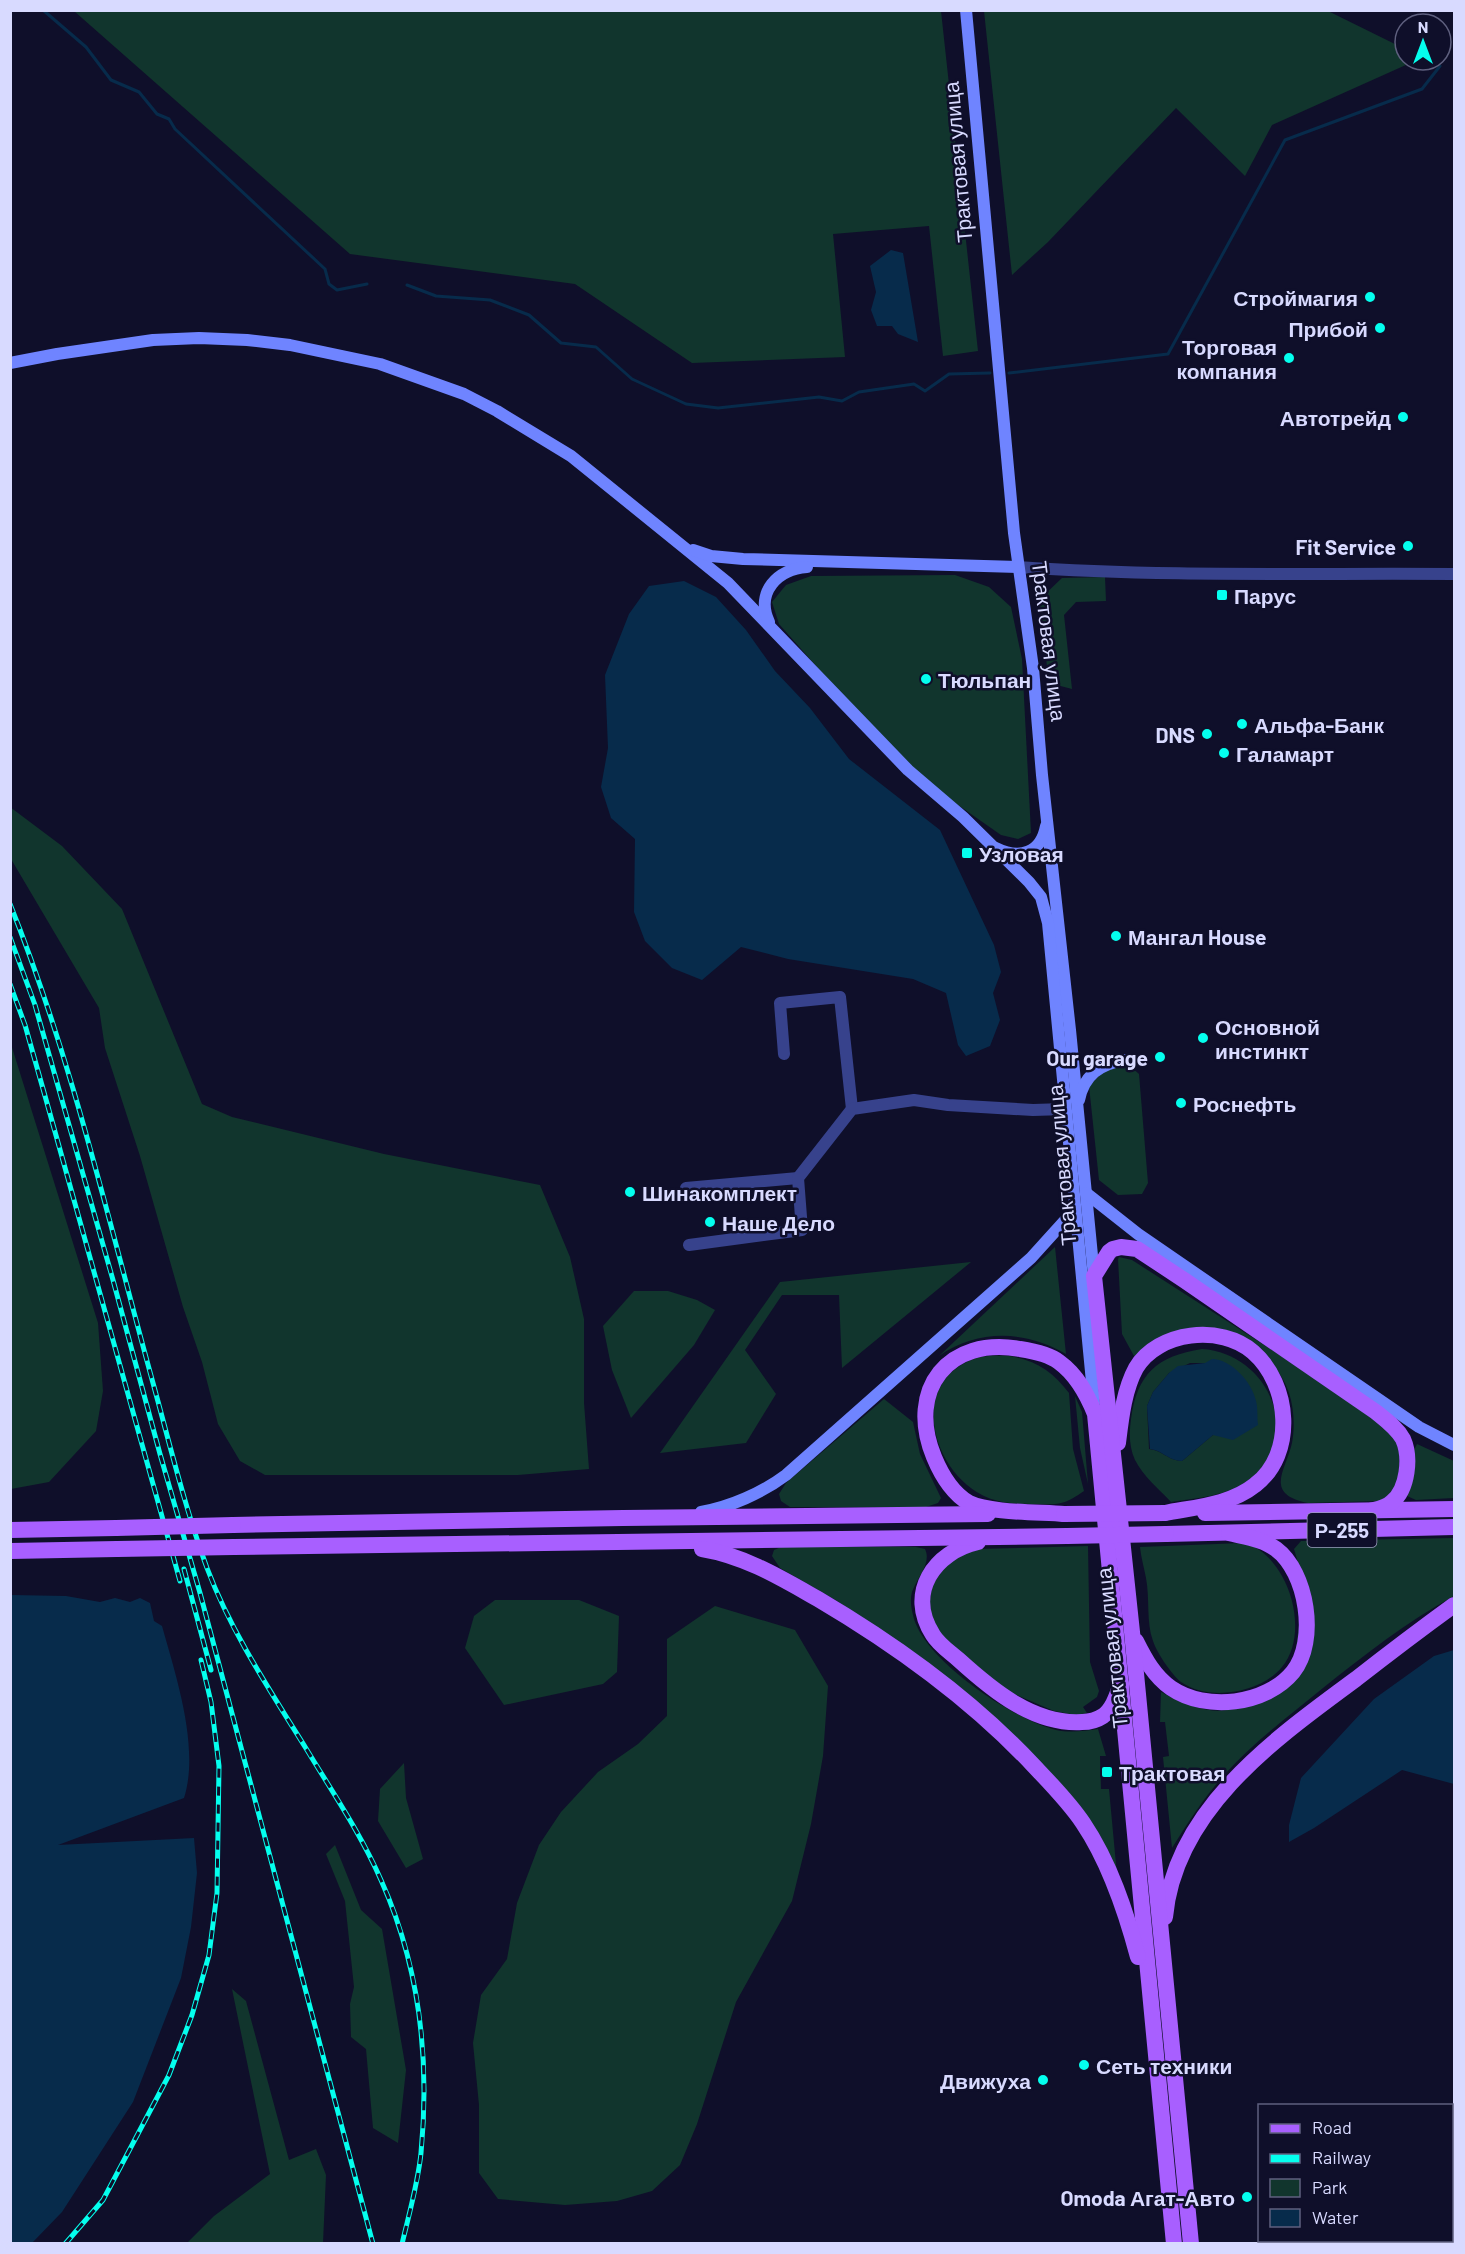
<svg xmlns="http://www.w3.org/2000/svg" width="1465" height="2254" font-family="Barlow,sans-serif">
<style>
.green{fill:#11352d;fill-rule:evenodd}
.water{fill:#072b4b}
.lines{fill:none;stroke-linecap:round;stroke-linejoin:round}
.stream{stroke:#072b4b;stroke-width:3}
.minor{stroke:#37428c;stroke-width:12}
.tertiary{stroke:#37428c;stroke-width:12}
.secondary{stroke:#6f84ff;stroke-width:12}
.primary{stroke:#a85fff;stroke-width:16}
.rail-casing{stroke:#04ffee;stroke-width:5}
.rail{stroke:#0f0f2a;stroke-width:3;stroke-dasharray:9;stroke-linecap:butt}
.primary-bridge{stroke:#a85fff;stroke-width:16}
.poi-dot{fill:#04ffee;stroke:#0f0f2a;stroke-width:2}
.labels{text-anchor:middle;dominant-baseline:central;stroke-width:5;stroke-linejoin:round;paint-order:stroke}
.shield{fill:#0f0f2a;stroke:#9c9dbf;stroke-width:1.5}
.shield-label{font-size:20px;font-weight:bold;fill:#d8daff}
.street-label{font-size:21px;fill:#d8daff;stroke:#0f0f2a}
.poi-label{font-size:21px;font-weight:bold;fill:#d8daff;stroke:#0f0f2a;text-anchor:start}
</style>
<rect width="100%" height="100%" fill="#0f0f2a"/>
<g class="green">
<path d="M74,11H941L978,351L943,356L929,226L833,234L845,357L692,363L575,284L350,254Z"/>
<path d="M984,11H1328L1405,49V60H1417L1272,125L1245,176L1176,108L1048,242L1012,275Z"/>
<path d="M955,575L989,587L1011,607L1022,659L1031,833L1018,839L1001,835L908,770L779,624L772,602L786,585L811,576Z"/>
<path d="M1105,577L1106,601L1076,602L1064,615L1072,689L1049,683L1039,600L1062,578Z"/>
<path d="M10,807L62,846L122,909L202,1104L232,1117L384,1154L540,1185L570,1257L584,1319V1403L589,1469L518,1475H265L240,1461L218,1424L202,1362L183,1307L140,1156L105,1048L99,1008L11,859Z"/>
<path d="M10,1041L98,1323L103,1391L96,1431L49,1482L11,1489Z"/>
<path d="M1131,1067L1139,1074L1148,1183L1142,1194L1118,1195L1099,1180L1089,1086L1106,1069Z"/>
<path d="M1055,1247L1066,1354C1025,1330 978,1329 939,1356Z"/>
<path d="M1119,1257L1132,1260L1384,1422L1391,1429L1399,1449L1400,1472L1394,1491L1380,1501L1308,1503C1263,1494 1286,1470 1292,1443C1295,1427 1294,1408 1289,1393C1278,1361 1255,1349 1229,1331L1134,1356L1122,1334L1118,1259Z"/>
<path d="M971,1262L842,1368L839,1295H782L745,1350L776,1394L746,1443L660,1453L780,1282Z"/>
<path d="M634,1291H668L697,1300L715,1310L694,1345L631,1418L612,1370L603,1326Z"/>
<path d="M1202,1349C1268,1353 1305,1436 1250,1479C1228,1496 1198,1498 1171,1502C1159,1489 1143,1476 1135,1460C1129,1447 1129,1433 1131,1419C1137,1374 1157,1356 1202,1349ZM1190,1363H1205L1213,1435L1182,1461C1167,1460 1164,1451 1149,1449L1147,1406L1153,1392L1169,1373Z"/>
<path d="M1009,1356C1036,1360 1053,1372 1069,1393L1073,1449L1084,1491C1061,1507 1058,1504 1032,1504C1015,1504 997,1503 982,1495C930,1468 908,1380 977,1358C987,1355 999,1356 1009,1356Z"/>
<path d="M1075,1396L1082,1412L1088,1484L1080,1448Z"/>
<path d="M884,1399L913,1422L920,1454L941,1498L938,1503L926,1507H790L781,1501L779,1494L786,1483Z"/>
<path d="M1417,1444L1454,1461V1498L1416,1500L1407,1496L1413,1452Z"/>
<path d="M1454,1538V1596C1405,1623 1367,1653 1323,1688C1290,1715 1255,1741 1226,1773C1205,1796 1189,1821 1172,1848L1163,1757L1169,1756L1165,1722H1160L1161,1692C1222,1724 1236,1711 1292,1682L1304,1583L1294,1549L1301,1541Z"/>
<path d="M1242,1543C1260,1546 1273,1560 1282,1576C1297,1602 1302,1643 1282,1667C1261,1693 1209,1702 1181,1682C1172,1675 1157,1653 1153,1641C1146,1622 1150,1599 1146,1578C1144,1568 1141,1557 1140,1547Z"/>
<path d="M1088,1546L1090,1662L1099,1691L1097,1697L1083,1707L1087,1713L1076,1715L1054,1711L1012,1693L992,1679L941,1635L928,1612L932,1586L949,1561L976,1549Z"/>
<path d="M781,1547H916L925,1549C932,1563 917,1578 912,1592C910,1599 911,1607 913,1615C922,1659 1014,1720 1056,1730C1070,1733 1084,1731 1098,1729L1106,1756H1100L1101,1789H1109L1117,1875L1083,1811L839,1602L780,1568L772,1556L774,1550Z"/>
<path d="M495,1600H579L619,1616L617,1672L603,1684L504,1705L465,1648L474,1616Z"/>
<path d="M715,1606L795,1630L828,1686L823,1756L811,1824L792,1901L736,2002L697,2124L680,2165L652,2191L617,2201L565,2205L498,2199L479,2173V2105L473,2043L481,1995L507,1959L517,1903L539,1845L561,1812L598,1772L638,1744L667,1716V1639Z"/>
<path d="M404,1763L406,1798L423,1859L406,1868L378,1821L380,1789Z"/>
<path d="M335,1845L361,1910L382,1929L406,2070L398,2143L373,2128L366,2049L351,2037L350,2004L354,1987L345,1901L326,1854Z"/>
<path d="M232,1989L246,2001L289,2160L316,2149L326,2175L323,2243H187L214,2216L270,2174Z"/>
</g>
<g class="water">
<path d="M891,250L903,253L918,342L898,334L892,326H877L871,310L876,292L870,266Z"/>
<path d="M684,581L716,597L746,630L775,671L810,708L849,759L940,830L994,945L1001,972L993,993L1000,1020L990,1046L966,1056L958,1045L946,993L913,979L788,959L741,947L702,980L672,968L645,941L634,912L635,839L611,818L601,787L608,748L605,675L629,614L649,586Z"/>
<path d="M1212,1359C1231,1359 1252,1382 1256,1401C1258,1408 1257,1417 1258,1425L1233,1440L1213,1435L1182,1461C1167,1460 1164,1451 1150,1449L1147,1406L1153,1392L1169,1373L1178,1366L1205,1363Z"/>
<path d="M11,1595L66,1596L100,1602L115,1598L130,1602L140,1598L150,1603L154,1621L162,1626C176,1676 200,1748 184,1798L58,1845L194,1838L197,1873L191,1927L181,1978L133,2102L62,2212L31,2244L10,2243Z"/>
<path d="M1454,1650V1784L1402,1770L1314,1828L1289,1842V1825L1301,1778L1374,1699L1434,1656Z"/>
</g>
<g class="lines">
<g class="stream">
<path d="M43,10L86,47L111,80L139,92L157,114L169,119L175,129L325,269L329,284L337,290L367,284"/>
<path d="M407,285L436,296L490,300L529,315L561,343L596,347L632,379L686,404L718,408L819,397L842,401L859,392L914,384L925,391L949,374L990,373"/>
<path d="M1009,373L1168,354L1285,140L1422,89L1440,66"/>
</g>
<g class="minor">
<path d="M784,1054L780,1003L840,997L852,1109"/>
<path d="M686,1188L798,1178"/>
<path d="M689,1245L802,1230L798,1178L852,1109L914,1100L948,1105L1033,1110L1065,1109"/>
</g>
<path class="tertiary" d="M1018,567C1163,577 1309,573 1454,574"/>
<g class="secondary">
<path d="M966,10L1014,533L1033,668L1042,775L1070,1030L1094,1276"/>
<path d="M10,363L57,354L153,340L199,338L247,340L290,345L380,364L464,394L497,411L571,456L728,583L908,770L963,817L1029,882L1041,897L1048,923L1094,1403"/>
<path d="M693,550L711,556L743,559L1018,567"/>
<path d="M769,622C755,592 778,569 807,567"/>
<path d="M996,848C1020,860 1041,853 1046,826"/>
<path d="M1079,1100C1084,1075 1100,1064 1124,1060"/>
<path d="M1086,1193L1138,1234L1419,1427L1454,1445"/>
<path d="M701,1512C730,1507 762,1493 786,1475L1031,1258L1069,1216L1073,1205"/>
</g>
<g class="primary">
<path d="M1118,1443C1121,1418 1124,1390 1136,1368C1158,1331 1221,1324 1253,1352C1290,1384 1296,1454 1255,1485C1230,1505 1195,1507 1165,1513"/>
<path d="M1205,1513L1454,1509"/>
<path d="M1064,1514C1040,1512 989,1513 969,1503C952,1493 941,1474 934,1457C906,1389 949,1336 1020,1349C1033,1351 1049,1354 1059,1362C1077,1375 1087,1394 1095,1414L1174,2244"/>
<path d="M233,1525L623,1518L988,1514"/>
<path d="M10,1530L116,1528"/>
<path d="M1166,1534L1454,1527"/>
<path d="M978,1542C934,1552 906,1593 933,1635C939,1645 950,1652 959,1660C992,1690 1034,1725 1082,1722C1089,1722 1097,1720 1103,1716C1113,1709 1117,1695 1121,1684"/>
<path d="M234,1547L1067,1536"/>
<path d="M702,1549C745,1556 781,1578 818,1599C896,1645 971,1699 1033,1765C1051,1784 1069,1802 1083,1823C1110,1863 1126,1912 1138,1957"/>
<path d="M10,1551L117,1549"/>
<path d="M1136,1641C1145,1659 1154,1676 1171,1688C1206,1712 1266,1705 1293,1672C1318,1641 1307,1572 1276,1549C1263,1539 1245,1537 1229,1533"/>
<path d="M1165,1917C1175,1809 1276,1738 1356,1679C1388,1654 1421,1629 1454,1605"/>
<path d="M1191,2244L1132,1632L1094,1276L1109,1252L1113,1249L1121,1247L1137,1249L1184,1280L1376,1412C1386,1420 1397,1428 1403,1439C1411,1457 1408,1489 1392,1502C1386,1508 1378,1509 1370,1511"/>
</g>
<g class="rail-casing">
<g id="rail">
<path d="M10,904C72,1059 109,1223 153,1383C170,1445 185,1508 207,1568C231,1632 271,1692 307,1750C333,1793 361,1834 381,1880C420,1967 430,2058 421,2153C418,2183 409,2214 402,2244"/>
<path d="M10,937L35,1005L113,1280L160,1454L200,1593L373,2244"/>
<path d="M10,984L25,1025L47,1103L180,1581"/>
<path d="M184,1569L211,1670"/>
<path d="M65,2244L103,2200L169,2075L192,2015L209,1955L217,1893L219,1766L211,1702L201,1660"/>
</g>
</g>
<use href="#rail" class="rail"/>
<g class="primary-bridge">
<path d="M1064,1514L1165,1513"/>
<path d="M116,1528L233,1525"/>
<path d="M1067,1536L1166,1534"/>
<path d="M117,1549L234,1547"/>
</g>
</g>
<g class="poi-dot">
<circle cx="1370" cy="297" r="6"/>
<circle cx="1380" cy="328" r="6"/>
<circle cx="1289" cy="358" r="6"/>
<circle cx="1403" cy="417" r="6"/>
<circle cx="1408" cy="546" r="6"/>
<rect x="1216" y="589" width="12" height="12" rx="3"/>
<circle cx="926" cy="679" r="6"/>
<circle cx="1242" cy="724" r="6"/>
<circle cx="1207" cy="734" r="6"/>
<circle cx="1224" cy="753" r="6"/>
<rect x="961" y="847" width="12" height="12" rx="3"/>
<circle cx="1116" cy="936" r="6"/>
<circle cx="1203" cy="1038" r="6"/>
<circle cx="1160" cy="1057" r="6"/>
<circle cx="1181" cy="1103" r="6"/>
<circle cx="630" cy="1192" r="6"/>
<circle cx="710" cy="1222" r="6"/>
<rect x="1101" y="1766" width="12" height="12" rx="3"/>
<circle cx="1084" cy="2065" r="6"/>
<circle cx="1043" cy="2080" r="6"/>
<circle cx="1247" cy="2197" r="6"/>
</g>
<g class="labels">
<rect class="shield" x="1307.5" y="1513" width="69" height="34" rx="4.5"/>
<g class="shield-label">
<text x="1342" y="1530">Р-255</text>
</g>
<g class="street-label">
<text transform="translate(957 162) rotate(-95)">Трактовая улица</text>
<text transform="translate(1050 641) rotate(83)">Трактовая улица</text>
<text transform="translate(1061 1165) rotate(-95)">Трактовая улица</text>
<text transform="translate(1111 1648) rotate(-96)">Трактовая улица</text>
</g>
<g class="poi-label">
<text x="1358" y="297" text-anchor="end">Строймагия</text>
<text x="1368" y="328" text-anchor="end">Прибой</text>
<text x="1277" y="346" text-anchor="end">Торговая<tspan x="1277" dy="24">компания</tspan></text>
<text x="1391" y="417" text-anchor="end">Автотрейд</text>
<text x="1396" y="546" text-anchor="end">Fit Service</text>
<text x="1234" y="595">Парус</text>
<text x="938" y="679">Тюльпан</text>
<text x="1254" y="724">Альфа-Банк</text>
<text x="1195" y="734" text-anchor="end">DNS</text>
<text x="1236" y="753">Галамарт</text>
<text x="979" y="853">Узловая</text>
<text x="1128" y="936">Мангал House</text>
<text x="1215" y="1026">Основной<tspan x="1215" dy="24">инстинкт</tspan></text>
<text x="1148" y="1057" text-anchor="end">Our garage</text>
<text x="1193" y="1103">Роснефть</text>
<text x="642" y="1192">Шинакомплект</text>
<text x="722" y="1222">Наше Дело</text>
<text x="1119" y="1772">Трактовая</text>
<text x="1096" y="2065">Сеть техники</text>
<text x="1031" y="2080" text-anchor="end">Движуха</text>
<text x="1235" y="2197" text-anchor="end">Omoda Агат-Авто</text>
</g>
</g>
<rect width="1465" height="2254" fill="none" stroke="#d8daff" stroke-width="24"/>
<rect x="1258" y="2104" width="195" height="138" fill="#0f0f2a" stroke="#5f607f" stroke-width="1.5"/>
<rect x="1270" y="2124" width="30" height="9" fill="#a85fff" stroke="#5f607f" stroke-width="1.5"/>
<text x="1312" y="2134" font-size="18" fill="#d8daff">Road</text>
<rect x="1270" y="2154" width="30" height="9" fill="#04ffee" stroke="#5f607f" stroke-width="1.5"/>
<text x="1312" y="2164" font-size="18" fill="#d8daff">Railway</text>
<rect x="1270" y="2179" width="30" height="18" fill="#11352d" stroke="#5f607f" stroke-width="1.5"/>
<text x="1312" y="2194" font-size="18" fill="#d8daff">Park</text>
<rect x="1270" y="2209" width="30" height="18" fill="#072b4b" stroke="#5f607f" stroke-width="1.5"/>
<text x="1312" y="2224" font-size="18" fill="#d8daff">Water</text>
<g transform="translate(1423 42)"><circle r="28" fill="#0f0f2a" stroke="#5f607f" stroke-width="1.5"/>
<path d="M0-4.5L10 22L0 15L-10 22Z" fill="#04ffee"/>
<text y="-9" font-size="16" font-weight="bold" text-anchor="middle" fill="#d8daff">N</text>
</g>
</svg>
